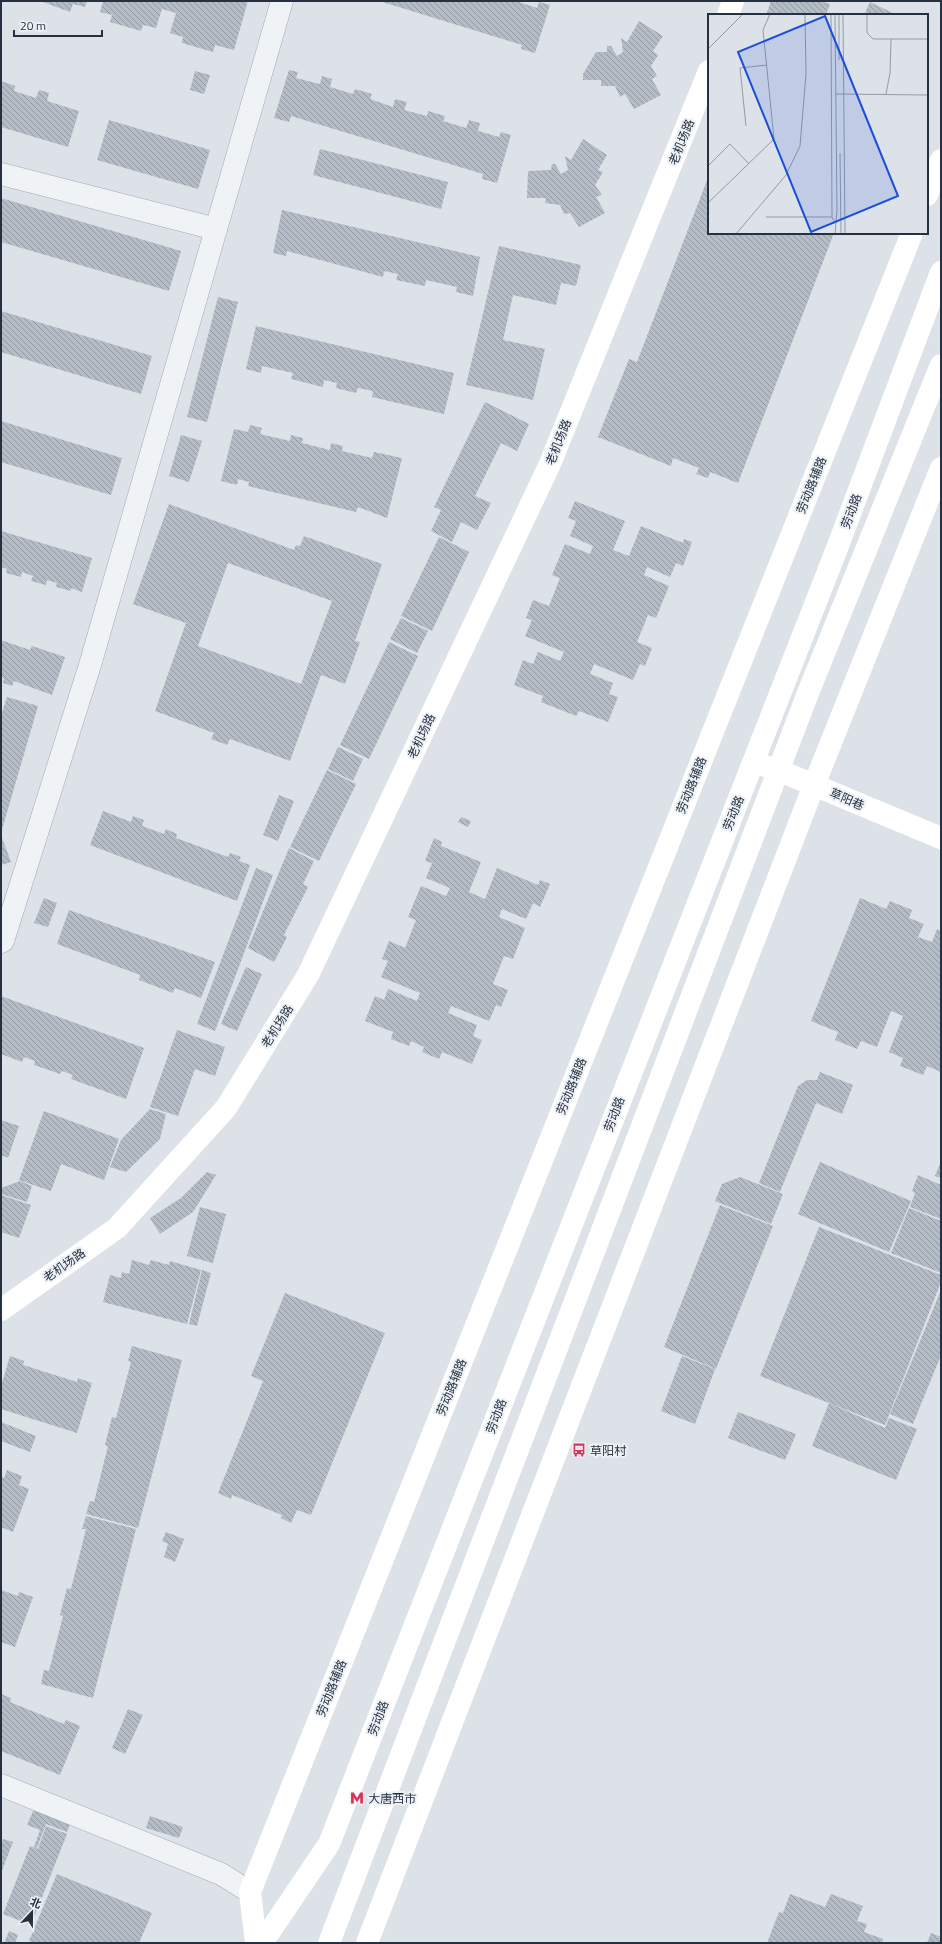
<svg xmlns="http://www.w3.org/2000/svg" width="942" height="1944" font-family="'Titillium Web','Noto Sans SC',sans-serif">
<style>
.building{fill:url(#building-back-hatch);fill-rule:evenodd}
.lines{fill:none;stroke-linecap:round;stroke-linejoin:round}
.street-casing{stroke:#a2a9b3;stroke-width:23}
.street{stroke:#f0f3f6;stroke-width:22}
.secondary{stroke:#fff;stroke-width:22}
.labels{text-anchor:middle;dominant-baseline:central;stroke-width:4;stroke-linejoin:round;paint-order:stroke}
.street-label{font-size:12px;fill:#253141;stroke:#edf1f6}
.poi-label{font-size:12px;fill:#253141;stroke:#edf1f6;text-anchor:start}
.inset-road{fill:none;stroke:#939ba6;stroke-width:1}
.view{fill:#1d4ed8;fill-opacity:0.15;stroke:#1d4ed8;stroke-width:2}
.inset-edge{fill:none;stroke:#253141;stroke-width:2}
</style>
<defs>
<pattern id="building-back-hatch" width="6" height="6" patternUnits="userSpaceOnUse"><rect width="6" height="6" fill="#b4bcc6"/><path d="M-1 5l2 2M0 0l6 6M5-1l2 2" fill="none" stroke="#9299a2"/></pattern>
</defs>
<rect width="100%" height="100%" fill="#dde2e9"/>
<g class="building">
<path d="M40,1H87L85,7L73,4L70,12Z"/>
<path d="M103,1H248L234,50L215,45L213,52L182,43L183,37L170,33L176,13L162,9L156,28L143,25L141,31L110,22L112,15L100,12Z"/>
<path d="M379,1H516L537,8L539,2L550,5L535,53L521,49L522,45Z"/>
<path d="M771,1H820L830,4L826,15H766Z"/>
<path d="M870,2L897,15H864Z"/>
<path d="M639,21L663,36L653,51L658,55L651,66L657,76L652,79L661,95L634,109L625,94L620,97L615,86H601V80H583V74L596,52H607V46H611L617,56L623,52L621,38L627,42Z"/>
<path d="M289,70L298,72L296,78L320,84L322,76L332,79L330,87L353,94L355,89L372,94L370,99L393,107L395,99L407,102L404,110L427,116L428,111L445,116L443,121L466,128L469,120L480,123L478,131L499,137L501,132L511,135L497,183L482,179L483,174L291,116L289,122L274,118Z"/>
<path d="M195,71L210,75L204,94L190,90Z"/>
<path d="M1,81L15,86L14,91L36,98L39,90L49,93L47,101L79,111L68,147L1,127Z"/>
<path d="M109,120L210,150L198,189L97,160Z"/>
<path d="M583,139L607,155L598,170L603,172L595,185L602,195L596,197L605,213L579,227L570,213L564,214L560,205L545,203L546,198H527L528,171L551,170L552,164H555L561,174L568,170L565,156L571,160Z"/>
<path d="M320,149L448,182L441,209L313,175Z"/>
<path d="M709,175V233H834L738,483L710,472L708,478L696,474L699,468L673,458L671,466L598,437L629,359L637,362Z"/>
<path d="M1,198L181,251L169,291L1,242Z"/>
<path d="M282,210L480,257L473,296L456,292L457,287L426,280L425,286L396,280L398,274L384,271L383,277L287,251L286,256L273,253Z"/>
<path d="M499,246L581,265L576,286L561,283L556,305L513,295L503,340L545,349L533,400L466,385Z"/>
<path d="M218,297L238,302L207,422L187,417Z"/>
<path d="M1,311L152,356L141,394L1,352Z"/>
<path d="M256,326L454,373L444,414L372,397L373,391L358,388L356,393L336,388L337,383L324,380L323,387L291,379L293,373L262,366L261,373L246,369Z"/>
<path d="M485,402L529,424L517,451L501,443L475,496L491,503L477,530L461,522L452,542L431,531L441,510L434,507Z"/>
<path d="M1,421L122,458L111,495L1,462Z"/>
<path d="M250,425L262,428L260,434L290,441L291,435L303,438L302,443L330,450L331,443L343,446L342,451L372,458L374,452L402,458L387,518L358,507L356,512L248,486L249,482L238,479L237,485L221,481L234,429L248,432Z"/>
<path d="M181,435L202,441L189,482L169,476Z"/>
<path d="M575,501L625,521L613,550L629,556L641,526L683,543L684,539L692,542L683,566L676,563L670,577L647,567L644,575L669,586L656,618L648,615L637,642L652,648L645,666L640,664L633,680L594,664L590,674L613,683L609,694L618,697L608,722L579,711L576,716L541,702L543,696L514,685L523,660L533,664L538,652L560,661L564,652L525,636L532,620L526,618L533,600L549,606L560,578L552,575L565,544L590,554L593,546L570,536L576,521L568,518Z"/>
<path d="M169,504L294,550L296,545L300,546L304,536L382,564L355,641L360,642L345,684L321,675L290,761L230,739L227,745L211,739L214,733L155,711L186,623L133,604ZM228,563L332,601L301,684L198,646Z"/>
<path d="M1,531L92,558L82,592L71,588V591L56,587L57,583L47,580L46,585L31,581L33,576L22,572L21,577L6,573L7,569L1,567Z"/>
<path d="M439,537L469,552L432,631L401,616Z"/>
<path d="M401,618L428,631L417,653L390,639Z"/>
<path d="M1,640L30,650L32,646L65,657L52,695L14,681L12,686L3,683L4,678L1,677Z"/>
<path d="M389,642L418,656L369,759L340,745Z"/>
<path d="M7,697L38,706L1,833V716Z"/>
<path d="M338,747L363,759L353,781L328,769Z"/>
<path d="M327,770L356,784L319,861L290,847Z"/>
<path d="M279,795L294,801L278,841L263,835Z"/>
<path d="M103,811L131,822L133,816L144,820L142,826L164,834L166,829L177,834L176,838L228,857L230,853L241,857L239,861L250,865L237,901L90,845Z"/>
<path d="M461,817L471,821L468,827L458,822Z"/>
<path d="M1,835L11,862L1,865Z"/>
<path d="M434,838L442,842L441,846L481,862L469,892L485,899L497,868L538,885L540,880L550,884L540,907L533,903L526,919L502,909L499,917L525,928L513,959L504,956L493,984L508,990L501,1007L496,1005L489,1021L451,1006L448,1013L477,1025L473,1036L482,1040L472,1064L442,1052L439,1059L422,1052L424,1047L411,1041L409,1046L391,1039L393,1032L365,1021L375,996L384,1000L388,989L417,1001L420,993L381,977L388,961L382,959L389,941L405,948L416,920L408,917L421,886L446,896L450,888L426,878L432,863L425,861Z"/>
<path d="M289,848L314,861L303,884L308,887L284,935L287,937L274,962L248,948Z"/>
<path d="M256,868L273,875L215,1031L197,1024Z"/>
<path d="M44,898L57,903L48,927L34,923Z"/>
<path d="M860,898L886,909L890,901L912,910L909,918L924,924L918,937L932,942L937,929L941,931V1072L927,1066L923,1075L900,1066L903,1058L889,1052L903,1016L891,1011L877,1047L861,1041L857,1049L835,1040L838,1032L811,1021Z"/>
<path d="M69,910L215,962L201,998L175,988L173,993L139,980L140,975L57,944Z"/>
<path d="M246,967L262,974L237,1031L221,1024Z"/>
<path d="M1,996L144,1048L126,1099L71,1079L73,1075L62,1071L60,1074L34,1065L35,1061L24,1057L22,1062L1,1054Z"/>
<path d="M177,1030L225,1047L215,1076L195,1069L178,1116L150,1107Z"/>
<path d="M820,1072L853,1085L842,1114L816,1103L780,1192L759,1183L798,1086L807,1080H817Z"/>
<path d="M150,1109L166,1114L160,1139L126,1172L110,1167L121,1140Z"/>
<path d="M44,1111L119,1139L104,1180L61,1164L51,1191L19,1180Z"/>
<path d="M1,1120L19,1126L8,1158L1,1155Z"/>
<path d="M941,1161V1178L935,1176Z"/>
<path d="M820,1162L911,1201L889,1252L798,1214Z"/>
<path d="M207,1172L216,1175L193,1212L160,1234L150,1218L181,1198Z"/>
<path d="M918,1175L941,1185V1219L910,1207L915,1193L912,1191Z"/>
<path d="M740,1177L783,1194L771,1224L715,1201L722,1184Z"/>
<path d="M20,1181L32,1186L27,1202L1,1194V1188Z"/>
<path d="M1,1195L31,1205L19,1238L1,1232Z"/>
<path d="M720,1205L773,1226L716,1369L664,1347Z"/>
<path d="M200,1207L226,1214L213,1263L187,1256Z"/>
<path d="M909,1208L941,1221V1273L891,1253Z"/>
<path d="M819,1227L941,1275V1282L885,1425L760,1376Z"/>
<path d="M132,1260L149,1265L151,1260L169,1265L170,1261L201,1270L187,1324L103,1302L110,1275L121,1278L122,1272L129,1274Z"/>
<path d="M202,1270L211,1273L197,1326L189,1324Z"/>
<path d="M941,1290V1355L913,1424L890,1414Z"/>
<path d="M285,1293L385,1333L311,1515L297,1510L291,1523L281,1518L282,1515L232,1495L231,1499L218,1493L263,1381L251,1376Z"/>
<path d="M132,1346L182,1360L138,1528L86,1514L90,1501L94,1502L108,1446L105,1445L112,1417L116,1418L131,1362L128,1361Z"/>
<path d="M10,1356L24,1361L23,1365L77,1382L78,1378L92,1383L77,1433L1,1409V1386Z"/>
<path d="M682,1356L715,1369L695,1424L661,1411Z"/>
<path d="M829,1403L885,1428L889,1418L917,1429L896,1480L812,1446Z"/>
<path d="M738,1412L796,1434L785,1460L728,1438Z"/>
<path d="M1,1422L36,1436L30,1452L1,1441Z"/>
<path d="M7,1470L22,1476L19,1485L29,1489L13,1532L1,1527V1477L4,1478Z"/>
<path d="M86,1516L136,1529L93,1698L41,1684L44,1670L49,1671L63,1616L60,1615L67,1588L71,1589L86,1529H82Z"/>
<path d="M166,1532L184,1539L175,1562L164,1557L168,1544L162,1541Z"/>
<path d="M1,1590L18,1596L19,1592L33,1597L15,1647L1,1642Z"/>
<path d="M1,1694L11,1698L10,1702L64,1724L66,1720L80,1726L60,1775L1,1751Z"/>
<path d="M128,1709L143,1715L125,1754L112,1748Z"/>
<path d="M34,1809L70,1824L67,1832L46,1824L37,1848L34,1847L40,1830L27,1825Z"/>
<path d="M150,1816L183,1827L179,1838L146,1828Z"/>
<path d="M46,1826L67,1834L31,1925L3,1914L30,1846L38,1849Z"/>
<path d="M3,1839L13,1842L1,1873V1844Z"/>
<path d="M57,1874L152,1913L139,1943H34L29,1941Z"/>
<path d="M790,1894L825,1907L831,1894L863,1906L857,1921L867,1924L864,1932L883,1939L882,1943H767L779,1912L783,1913Z"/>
<path d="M9,1931L18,1935L15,1943H4Z"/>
<path d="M931,1933L941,1937V1943H927Z"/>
</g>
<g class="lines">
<g class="street-casing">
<g id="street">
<path d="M1,174L216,229"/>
<path d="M1,942L3,941L90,665L282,1"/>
<path d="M1,1785L221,1874L250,1892"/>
</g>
</g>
<use href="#street" class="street"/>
<g class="secondary">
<path d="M728,15L733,1"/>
<path d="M927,195L941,160"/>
<path d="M765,766L778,770L941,838"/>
<path d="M1,1310L117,1228L226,1108L308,975L549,466L709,71"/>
<path d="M256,1943L250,1892L912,233"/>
<path d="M262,1943L329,1844L836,551L941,272"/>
<path d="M329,1943L808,693L941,365"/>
<path d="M367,1943L814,785L941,468"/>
</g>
</g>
<defs>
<g id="bus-bare" transform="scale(1.08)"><path d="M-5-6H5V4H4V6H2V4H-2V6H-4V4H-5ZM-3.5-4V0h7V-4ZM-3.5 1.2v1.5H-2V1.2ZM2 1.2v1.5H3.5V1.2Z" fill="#db345b" stroke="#edf1f6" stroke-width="2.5" paint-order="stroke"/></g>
<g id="metro-bare" transform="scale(1.08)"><path d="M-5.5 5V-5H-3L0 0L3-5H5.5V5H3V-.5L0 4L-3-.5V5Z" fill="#db345b" stroke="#edf1f6" stroke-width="2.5" paint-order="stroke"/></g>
</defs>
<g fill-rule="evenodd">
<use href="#bus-bare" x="579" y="1450"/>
<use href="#metro-bare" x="357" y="1798"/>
</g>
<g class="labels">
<g class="street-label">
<text transform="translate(681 142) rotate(-68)">老机场路</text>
<text transform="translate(558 442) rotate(-68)">老机场路</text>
<text transform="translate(811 485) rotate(-68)">劳动路辅路</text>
<text transform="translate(851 511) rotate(-69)">劳动路</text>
<text transform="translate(421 736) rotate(-65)">老机场路</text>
<text transform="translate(691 785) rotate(-68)">劳动路辅路</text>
<text transform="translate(847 799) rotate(23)">草阳巷</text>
<text transform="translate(733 813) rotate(-68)">劳动路</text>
<text transform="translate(277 1026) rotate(-58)">老机场路</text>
<text transform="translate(571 1086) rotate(-68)">劳动路辅路</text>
<text transform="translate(614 1114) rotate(-69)">劳动路</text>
<text transform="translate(64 1265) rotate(-35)">老机场路</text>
<text transform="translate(451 1387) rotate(-68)">劳动路辅路</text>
<text transform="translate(496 1416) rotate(-69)">劳动路</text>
<text transform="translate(331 1688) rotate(-68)">劳动路辅路</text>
<text transform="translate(378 1718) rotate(-69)">劳动路</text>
</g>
<g class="poi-label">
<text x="590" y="1450">草阳村</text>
<text x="368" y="1798">大唐西市</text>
</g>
</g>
<g transform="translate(708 14)">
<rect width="220" height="220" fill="#dde2e9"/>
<path class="inset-road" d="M123,0L124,203L127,209M131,0V46M135,0L137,220M159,0V19L165,25H220M0,35L35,0M128,80L220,81M178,80L182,59L183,25M38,112L32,54L59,51M132,139L133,220M0,152L22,130L41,150M0,189L66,125L55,16L62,0M58,203H124M28,220L78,161L92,132L98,60L97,0M127,220L129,196L127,0"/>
<path class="view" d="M117,2L190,182L103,218L30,38Z"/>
<rect width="220" height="220" class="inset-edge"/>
</g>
<rect width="942" height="1944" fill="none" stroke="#253141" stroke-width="4"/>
<g transform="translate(32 1912) rotate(22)" stroke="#edf1f6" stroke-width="3" paint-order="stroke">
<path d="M0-3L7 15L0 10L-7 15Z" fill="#253141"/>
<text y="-6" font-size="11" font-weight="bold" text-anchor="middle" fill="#253141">北</text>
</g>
<path d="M14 30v6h88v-6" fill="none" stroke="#253141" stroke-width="2"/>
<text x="20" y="30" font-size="12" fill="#253141" stroke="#edf1f6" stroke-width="3" paint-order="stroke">20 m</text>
</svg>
